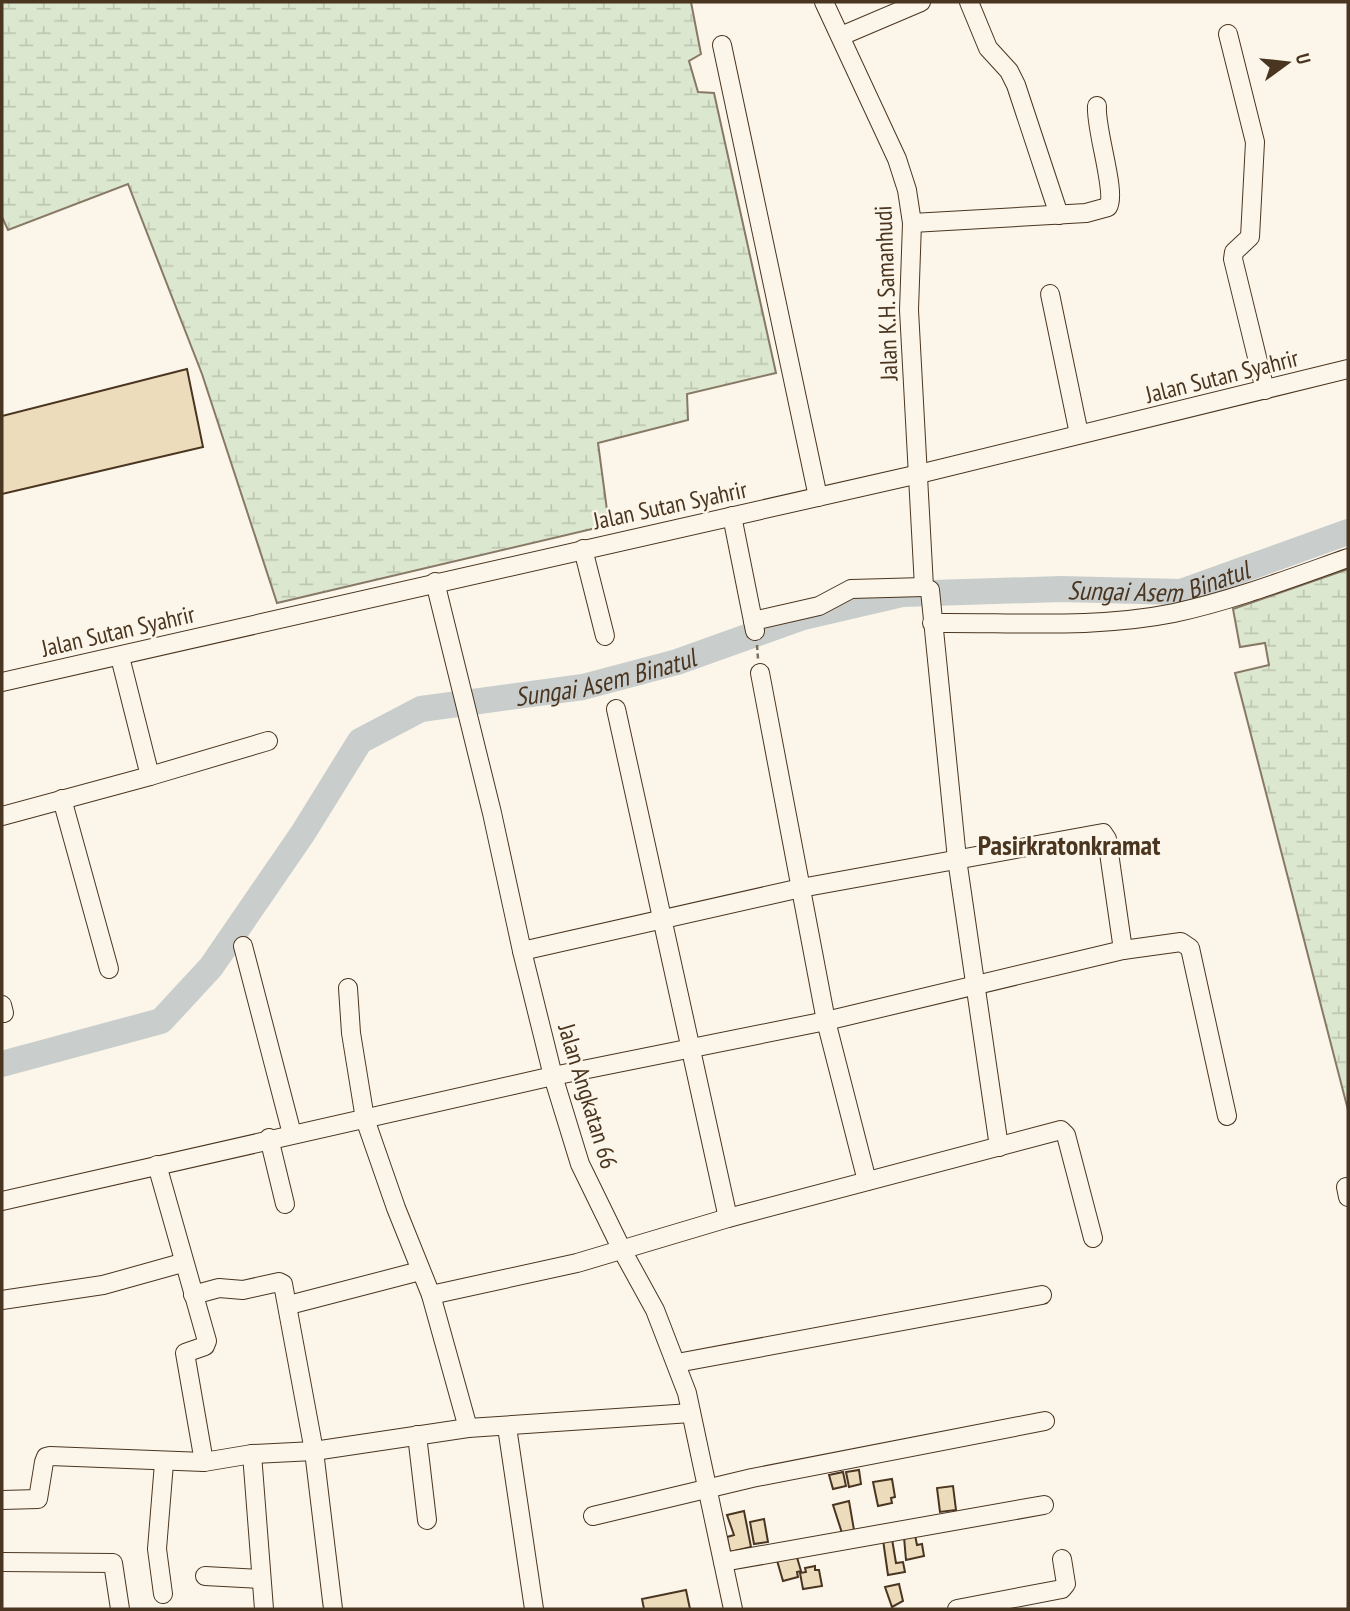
<svg xmlns="http://www.w3.org/2000/svg" width="1350" height="1611" font-family="'PT Sans Narrow',sans-serif">
<style>
.wetland{fill:url(#wetland-marsh);stroke:#887966;stroke-width:2}
.lines{fill:none;stroke-linecap:round;stroke-linejoin:round}
.river{stroke:#c9cecd;stroke-width:26}
.building{fill:#ecdcbc;stroke:#4a3520;stroke-width:2}
.minor-casing{stroke:#4a3520;stroke-width:20}
.path{stroke:#7f6f5c;stroke-width:2.5;stroke-dasharray:5 3.5;stroke-linecap:butt}
.minor{stroke:#fbf6e9;stroke-width:18}
.labels{text-anchor:middle;dominant-baseline:central;stroke-width:5;stroke-linejoin:round;paint-order:stroke}
.street-label{font-size:24px;fill:#4a3520;stroke:#fbf6e9}
.water-label{font-size:26px;font-style:italic;fill:#4a3520;stroke:#fbf6e9}
.quarter-label{font-size:28px;font-weight:bold;fill:#4a3520;stroke:#fbf6e9}
</style>
<defs>
<pattern id="wetland-marsh" width="20" height="14" patternUnits="userSpaceOnUse" patternTransform="scale(1.75)"><rect width="20" height="14" fill="#dce7d0"/><path d="M1 5h8M5 5V1M11 12h8M15 12V8" fill="none" stroke="#bec7b2"/></pattern>
</defs>
<rect width="100%" height="100%" fill="#fbf6e9"/>
<g class="wetland">
<path d="M2,2H691L701,54L689,61L698,92L714,93L776,373L687,394L688,420L598,443L609,525L277,603L202,374L128,184L8,230L2,217Z"/>
<path d="M1348,569V1110L1235,673L1269,665L1265,643L1240,647L1233,609Z"/>
</g>
<g class="lines">
<path class="river" id="s1" d="M2,1064L161,1021L211,967L303,833L360,741L421,709L583,687L677,662L803,617L902,594L1061,589L1181,592L1348,532"/>
</g>
<g class="building">
<path d="M187,369L203,447L2,494V416Z"/>
<path d="M859,1470L861,1484L849,1487L846,1472Z"/>
<path d="M843,1472L846,1486L833,1489L829,1475Z"/>
<path d="M892,1479L895,1497L891,1498L892,1503L878,1506L873,1482Z"/>
<path d="M953,1486L956,1510L940,1512L937,1488Z"/>
<path d="M849,1501L854,1530L842,1533L833,1505Z"/>
<path d="M744,1511L751,1547L730,1552L727,1537L734,1535L727,1515Z"/>
<path d="M764,1519L768,1542L754,1544L750,1522Z"/>
<path d="M915,1535L917,1545L922,1544L924,1556L906,1560L904,1537Z"/>
<path d="M892,1539L896,1563L903,1562L905,1572L888,1575L883,1540Z"/>
<path d="M796,1554L801,1571L797,1572L798,1577L783,1581L776,1557Z"/>
<path d="M815,1566V1570H819L822,1586L803,1589L800,1573L806,1572L805,1568Z"/>
<path d="M899,1584L903,1601L892,1607L885,1587Z"/>
<path d="M686,1590L690,1609H644L642,1599Z"/>
</g>
<g class="lines">
<g class="minor-casing">
<g id="minor">
<path d="M824,2L897,159L907,190L912,223L909,310L924,587L930,590L957,859L999,1147"/>
<path d="M969,2L988,48L1009,71L1016,85L1059,215"/>
<path d="M1228,34L1255,142L1250,237L1234,252L1233,259L1265,390"/>
<path d="M841,36L921,2"/>
<path d="M722,45L818,497"/>
<path d="M912,223L1086,213L1108,207C1117,193 1095,129 1097,106"/>
<path d="M1050,294L1079,434"/>
<path d="M732,516L755,631"/>
<path d="M583,549L605,636"/>
<path d="M435,582L492,813L522,951L553,1076L580,1164L622,1250L655,1310L687,1393L733,1609"/>
<path d="M753,621L819,606L851,589L924,587"/>
<path d="M932,623C1012,622 1095,629 1174,613C1234,600 1291,578 1348,558"/>
<path d="M760,673L826,1021L867,1181"/>
<path d="M2,682L919,474L1348,369"/>
<path d="M616,709L728,1218"/>
<path d="M150,776L268,741"/>
<path d="M62,799L109,969"/>
<path d="M2,816L150,776L120,657"/>
<path d="M243,946L292,1134"/>
<path d="M522,951L801,888L1103,833L1107,839L1123,950"/>
<path d="M348,988L351,1033L365,1119L396,1208L431,1295L468,1428"/>
<path d="M2,1005L4,1013"/>
<path d="M269,1138L285,1204"/>
<path d="M157,1165L207,1341L205,1346L185,1353L204,1462"/>
<path d="M1346,1187L1348,1197"/>
<path d="M2,1201L553,1076L826,1021L1123,950L1181,942L1190,948L1227,1116"/>
<path d="M193,1295L219,1288L243,1290L279,1282L283,1284L314,1451L333,1609"/>
<path d="M431,1295L577,1263L728,1218L1061,1130L1066,1135L1093,1238"/>
<path d="M2,1300L103,1285L182,1263"/>
<path d="M289,1305L420,1271"/>
<path d="M677,1363L1042,1295"/>
<path d="M507,1427L534,1609"/>
<path d="M417,1435L427,1520"/>
<path d="M252,1454L264,1609"/>
<path d="M2,1500L38,1499L44,1462L46,1457L50,1456L204,1462L252,1454L314,1451L468,1428L691,1413"/>
<path d="M593,1516L752,1478L1045,1421"/>
<path d="M2,1562L113,1563L120,1609"/>
<path d="M723,1562L1044,1505"/>
<path d="M205,1576L261,1579"/>
<path d="M163,1594L157,1549L164,1463"/>
<path d="M957,1609L1062,1589L1066,1584L1062,1559"/>
</g>
</g>
<path class="path" d="M757,645L758,659"/>
<use href="#minor" class="minor"/>
</g>
<g class="labels">
<g class="street-label">
<text transform="translate(886 293) rotate(-92)">Jalan K.H. Samanhudi</text>
<text transform="translate(1222 376) rotate(-14)">Jalan Sutan Syahrir</text>
<text transform="translate(670 505) rotate(-12)">Jalan Sutan Syahrir</text>
<text transform="translate(118 631) rotate(-13)">Jalan Sutan Syahrir</text>
<text transform="translate(588 1096) rotate(73)">Jalan Angkatan 66</text>
</g>
<g class="water-label">
<text stroke="none"><textPath href="#s1" startOffset="1332">Sungai Asem Binatul</textPath></text>
<text stroke="none"><textPath href="#s1" startOffset="765">Sungai Asem Binatul</textPath></text>
</g>
<g class="quarter-label">
<text x="1069" y="844">Pasirkratonkramat</text>
</g>
</g>
<rect width="1350" height="1611" fill="none" stroke="#4a3520" stroke-width="7"/>
<g transform="translate(1287 63) rotate(75)" stroke="#fbf6e9" stroke-width="5" paint-order="stroke">
<path d="M0-5L12 26L0 18L-12 26Z" fill="#4a3520"/>
<text y="-10" font-size="19" font-weight="bold" text-anchor="middle" fill="#4a3520">U</text>
</g>
</svg>
